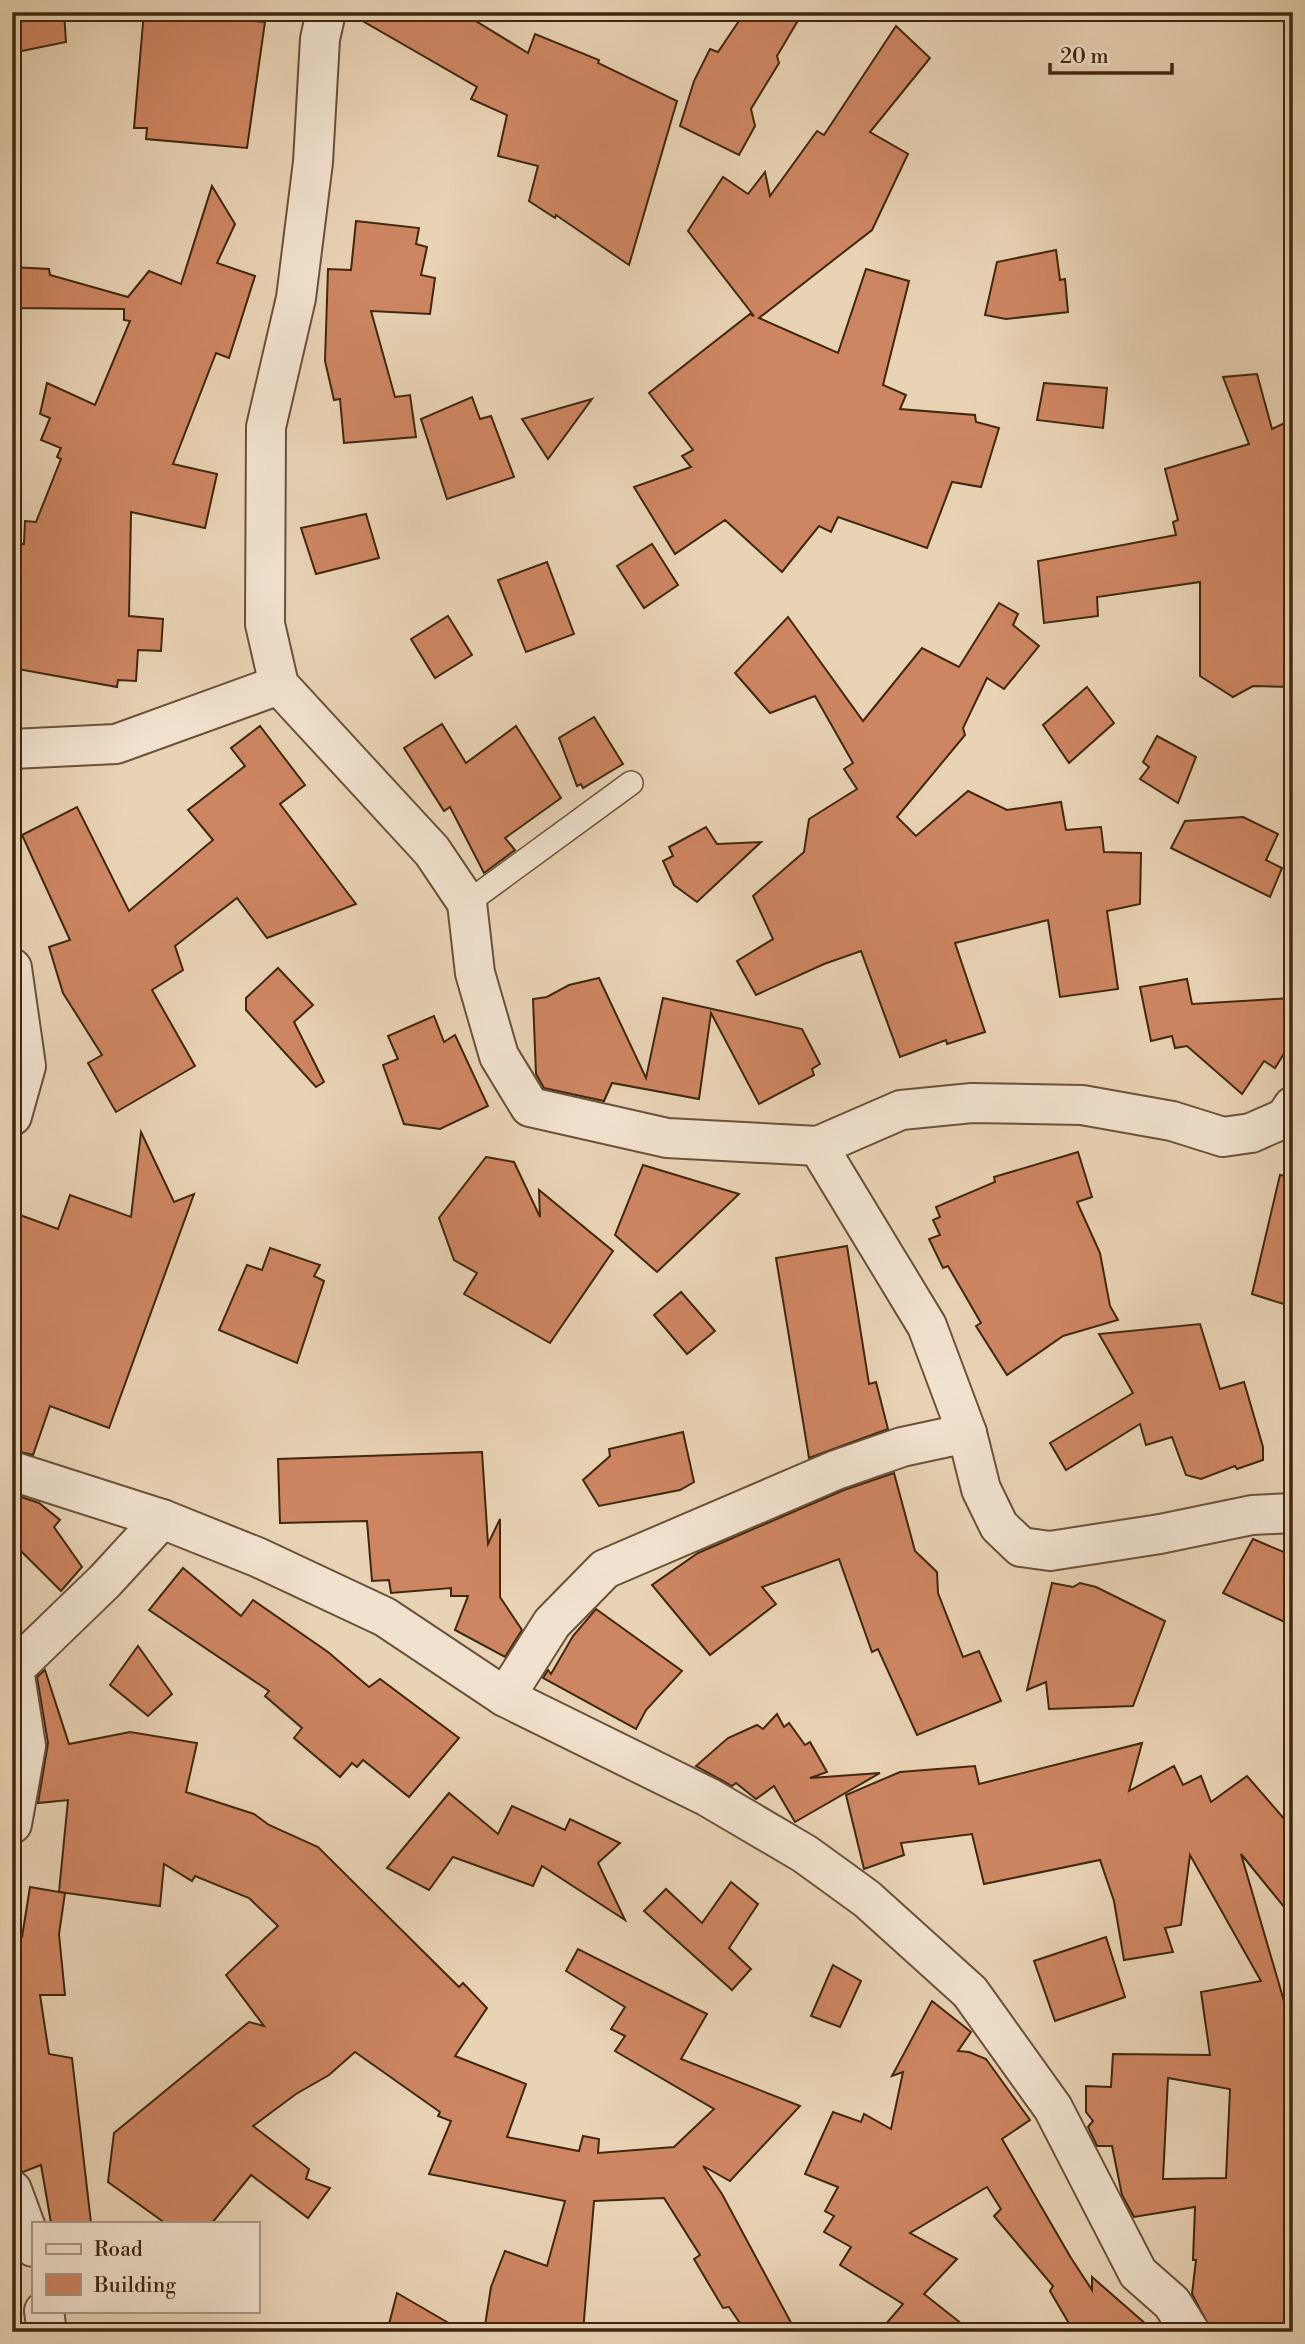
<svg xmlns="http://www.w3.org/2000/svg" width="1305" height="2344" font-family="'Libre Bodoni',serif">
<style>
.building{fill:#ce8662;stroke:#40270e;stroke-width:2;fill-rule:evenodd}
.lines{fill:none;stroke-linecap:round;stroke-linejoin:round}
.lane-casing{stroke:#6a5238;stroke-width:26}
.street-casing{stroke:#6a5238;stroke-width:42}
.lane{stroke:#f1e2cf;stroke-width:23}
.street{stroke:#f1e2cf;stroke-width:38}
</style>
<rect width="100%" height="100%" fill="#e9d3b5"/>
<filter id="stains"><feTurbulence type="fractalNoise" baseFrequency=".00286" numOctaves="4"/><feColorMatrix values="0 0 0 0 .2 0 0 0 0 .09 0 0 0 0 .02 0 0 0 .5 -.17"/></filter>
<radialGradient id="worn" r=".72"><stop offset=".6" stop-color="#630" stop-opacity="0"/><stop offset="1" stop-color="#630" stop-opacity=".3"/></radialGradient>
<g class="building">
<path d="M12,12H64L66,42L12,53Z"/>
<path d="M144,12H236L235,19L265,22L247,148L146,139L147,128H134Z"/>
<path d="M347,12H461L528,53L535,34L599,60L598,63L677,101L629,265L556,215L555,218L529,201L538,166L498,156L507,115L471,99L477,87Z"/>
<path d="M745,12H803L777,56L779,63L751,109L755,126L739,155L680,126L694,81L710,49L718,52Z"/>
<path d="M896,26L930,58L870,132L908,154L872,230L759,318L838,353L866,269L909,281L883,385L906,395L900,409L975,415L976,422L999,428L981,487L952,482L927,548L838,517L831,532L819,526L782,572L725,520L675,554L634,487L691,467L682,456L693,450L649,393L750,314L754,316L688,231L723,177L748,194L765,172L770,196L817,131L824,135Z"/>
<path d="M212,186L235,224L217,263L255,276L229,358L216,353L173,464L217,474L205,528L131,512L129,616L163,619L161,651L138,650L136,681L118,680L117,687L12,668V633L19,597L12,596V544H24L25,521L36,522L61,459L57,457L61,448L41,440L50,418L40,414L47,383L95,405L130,321L124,320V309L12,308V267L49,269L50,275L128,297L149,271L181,284Z"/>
<path d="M356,221L419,228L416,244L427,247L421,275L435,278L430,314L371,311L395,397L410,395L416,437L344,443L340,399L334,400L325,361L328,269L351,270Z"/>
<path d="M1056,250L1060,280L1065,279L1068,312L1006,319L985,315L997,262Z"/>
<path d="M1257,374L1272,429L1293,419V687L1253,686L1233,697L1200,676V582L1097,597L1098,616L1044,623L1038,561L1176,535L1173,522L1178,520L1165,469L1249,444L1223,377Z"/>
<path d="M1044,383L1107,388L1103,428L1037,420Z"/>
<path d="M472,397L480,419L491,416L514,477L447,499L421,419Z"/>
<path d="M592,399L548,459L522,419Z"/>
<path d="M366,514L379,558L316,574L301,528Z"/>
<path d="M652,544L678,585L644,608L617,566Z"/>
<path d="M547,562L574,634L526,652L498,580Z"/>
<path d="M999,603L1018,614L1013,625L1039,646L1004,689L987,678L963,728L965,735L897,817L916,836L968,791L1007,810L1061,802L1066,830L1101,827L1104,852L1141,853L1140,904L1107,911L1118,989L1060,997L1048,920L955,943L985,1032L947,1044L946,1040L900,1057L861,951L824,964L756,995L737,961L773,939L753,896L804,852L809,819L857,789L844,769L853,763L815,696L770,713L735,673L788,617L863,721L922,648L959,667Z"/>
<path d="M448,616L472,655L435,678L411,639Z"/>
<path d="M1087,687L1114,723L1069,763L1043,725Z"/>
<path d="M594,717L623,764L583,788L581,784L577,786L559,738Z"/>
<path d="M442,724L466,763L516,726L561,798L505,838L515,850L484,873L450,807L444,811L404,748Z"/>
<path d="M260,726L305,785L280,804L356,904L267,938L237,898L175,946L183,970L152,990L195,1066L116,1112L88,1063L102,1055L63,993L49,947L70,940L22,835L77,807L129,911L213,840L188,810L245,766L231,748Z"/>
<path d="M1157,736L1196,757L1178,803L1140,779L1149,767L1143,762Z"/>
<path d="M1243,817L1278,834L1266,860L1282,868L1270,897L1171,848L1185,821Z"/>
<path d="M706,827L717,844L761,842L697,902L674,885L663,861L673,856L669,847Z"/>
<path d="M278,968L313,1005L294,1022L324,1082L316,1087L246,1010V998Z"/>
<path d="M599,978L646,1078L663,998L802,1029L820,1064L812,1069L814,1075L759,1104L711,1013L699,1099L612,1083L604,1101L544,1088L536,1074L533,999L547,997L569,985Z"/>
<path d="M1187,979L1192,1004L1293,998V1039L1275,1068L1264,1061L1242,1094L1187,1046L1175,1048L1172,1036L1151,1041L1140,987Z"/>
<path d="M434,1016L444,1042L455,1035L488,1106L440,1129L404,1124L383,1065L398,1059L388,1036Z"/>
<path d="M141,1132L174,1202L194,1194L109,1428L50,1406L33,1455L12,1450V1212L58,1229L70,1195L131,1217Z"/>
<path d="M1078,1152L1092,1197L1077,1202L1100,1253L1110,1306L1118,1320L1063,1336L1007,1375L976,1326L981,1323L948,1266L943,1268L929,1239L940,1235L933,1220L940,1217L936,1207L995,1182L994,1177Z"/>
<path d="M486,1157L514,1162L540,1217L539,1190L613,1251L550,1343L464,1294L477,1273L454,1260L439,1218Z"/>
<path d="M643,1165L739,1194L657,1272L615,1235Z"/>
<path d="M1280,1175L1293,1177V1307L1252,1294Z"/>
<path d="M847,1246L869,1384L876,1382L888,1429L809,1458L776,1258Z"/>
<path d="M270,1248L320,1265L314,1276L324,1281L297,1363L219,1330L247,1265L262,1270Z"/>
<path d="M681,1292L715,1331L687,1354L654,1315Z"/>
<path d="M1200,1324L1220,1389L1244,1382L1263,1447V1460L1237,1469L1235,1466L1201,1479L1186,1475L1172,1437L1146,1445L1140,1424L1066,1470L1050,1443L1133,1393L1099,1334Z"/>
<path d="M683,1432L694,1482L680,1490L599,1506L583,1480L610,1456L609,1449Z"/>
<path d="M482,1452L488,1544L500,1519V1597L522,1630L505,1657L455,1630L468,1596H451V1588L391,1593L389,1580L372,1581L367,1521L280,1523L278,1459Z"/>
<path d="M894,1473L915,1551L937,1572L938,1593L963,1657L979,1651L1001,1701L917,1735L878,1649L872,1652L839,1559L762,1587L776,1604L710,1655L652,1585L698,1553L844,1490Z"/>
<path d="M12,1494L39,1503L60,1520L54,1527L82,1567L61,1591L12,1542Z"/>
<path d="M1253,1539L1293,1556V1626L1223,1593Z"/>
<path d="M183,1568L241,1616L253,1600L328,1652L369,1687L380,1679L459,1738L409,1797L363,1760L357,1767L352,1763L340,1777L294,1738L302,1728L265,1696L269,1691L149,1610Z"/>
<path d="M1052,1583L1073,1587L1080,1583L1096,1587L1165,1621L1133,1706L1049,1709L1046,1682L1027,1690Z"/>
<path d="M596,1609L682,1671L646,1710L636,1729L543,1678L548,1670L551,1674L573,1636Z"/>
<path d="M138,1646L172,1694L148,1716L110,1685Z"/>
<path d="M45,1670L69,1744L130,1732L197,1743L186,1792L254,1814L269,1825L318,1847L459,1987L463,1983L487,2008L455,2056L526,2084L507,2137L579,2151L583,2136L599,2139L598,2153L674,2147L714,2109L615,2051L625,2036L611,2029L625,2007L566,1971L578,1949L707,2014L681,2059L800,2106L730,2181L703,2166L722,2194L796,2332H746L729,2307L723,2308L694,2259L700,2255L664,2198L594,2201L583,2332H484L491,2287L505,2251L547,2266L565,2201L429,2174L451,2121L438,2116L440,2112L355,2052L329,2075L296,2094L253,2126L309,2169L306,2179L330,2188L308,2218L251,2175L212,2223H165L108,2182L114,2133L249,2022L264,2026L226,1975L278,1926L249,1898L195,1876L192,1881L164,1864L160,1906L59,1892L68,1800L38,1803L48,1743L37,1677Z"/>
<path d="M777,1714L784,1727L789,1723L805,1745L810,1742L827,1772L810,1778L880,1773L795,1822L774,1786L756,1799L736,1783L732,1786L696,1766L728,1738L757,1725L763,1729Z"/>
<path d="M1142,1743L1129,1791L1174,1766L1183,1785L1201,1776L1211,1802L1247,1776L1293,1829V1918L1241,1854L1293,2032V2332H1212L1192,2294L1196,2260H1193L1195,2207L1134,2217L1122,2195L1112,2146H1097L1088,2127L1093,2121L1086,2112V2086L1111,2087L1113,2054L1210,2055L1201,1992L1261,1981L1190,1855L1181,1925L1165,1928L1173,1952L1124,1960L1114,1901L1100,1860L984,1884L972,1834L901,1843L904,1855L864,1869L846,1795L900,1772L975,1766L979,1784ZM1168,2078L1230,2089L1226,2178L1163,2179Z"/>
<path d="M449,1793L498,1834L512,1806L565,1830L570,1819L620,1843L598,1863L625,1920L542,1866L533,1886L453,1857L429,1890L387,1868Z"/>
<path d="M731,1882L758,1904L729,1948L751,1969L732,1990L644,1911L666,1889L702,1923Z"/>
<path d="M30,1887L65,1893L59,1934L65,1995H40L49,2054L72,2058L91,2223H51L41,2165L23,2172L12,2169V1937H22Z"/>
<path d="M1106,1937L1125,1997L1055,2021L1034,1961Z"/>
<path d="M833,1965L861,1981L840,2027L811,2016Z"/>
<path d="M932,2001L971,2032L958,2051L969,2052L986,2059L1030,2120L1002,2139L1071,2258L1092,2290V2277L1155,2332H1074L1050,2291L1053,2286L994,2216L1001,2209L987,2187L910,2233L957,2259L924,2294L972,2332H879L903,2304L840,2265L851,2247L824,2232L834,2216L825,2211L838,2187L805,2174L833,2112L861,2122L864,2114L891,2129L903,2072L892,2076Z"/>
<path d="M397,2293L464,2332H387Z"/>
</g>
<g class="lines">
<g class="lane-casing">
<path id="lane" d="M467,903L631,783"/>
</g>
<g class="street-casing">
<g id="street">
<path d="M326,12L320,39L313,162L296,298L266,427L265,624L279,685L432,851L467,903L475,973L499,1056L530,1107L667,1138L818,1146L901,1110L972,1103L1082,1105L1172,1121L1223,1137L1251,1133L1285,1118L1293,1106"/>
<path d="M12,749L116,744L279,685"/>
<path d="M12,968L26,1066L12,1116"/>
<path d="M818,1146L927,1326L967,1433L981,1489L999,1526L1021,1547L1050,1551L1160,1534L1252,1515L1293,1513"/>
<path d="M12,1471L162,1519L257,1557L385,1617L505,1697L708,1797L805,1854L867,1899L970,1992L1053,2108L1138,2273L1172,2303L1190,2332"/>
<path d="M505,1697L552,1623L605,1569L836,1470L902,1447L967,1433"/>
<path d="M12,1824L26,1746L14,1669L105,1581L162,1519"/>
<path d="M12,2190L33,2247"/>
<path d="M44,2311L47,2332"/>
</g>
</g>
<use href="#lane" class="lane"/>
<use href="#street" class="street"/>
</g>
<rect width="1305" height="2344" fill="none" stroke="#e9d3b5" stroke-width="42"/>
<rect x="14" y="14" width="1277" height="2316" fill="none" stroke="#40270e" stroke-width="3.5"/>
<rect x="21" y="21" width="1263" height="2302" fill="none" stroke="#40270e" stroke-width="2"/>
<rect x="32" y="2222" width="228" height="91" fill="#f1e2cf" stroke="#aa9782" stroke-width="2"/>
<rect x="46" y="2244" width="35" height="10" fill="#f1e2cf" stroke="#aa9782" stroke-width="2"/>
<text x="94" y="2256" font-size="21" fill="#40270e">Road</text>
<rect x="46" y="2274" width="35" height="21" fill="#ce8662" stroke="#aa9782" stroke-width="2"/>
<text x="94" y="2292" font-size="21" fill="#40270e">Building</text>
<path d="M1050 63v10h122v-10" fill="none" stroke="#40270e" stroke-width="3.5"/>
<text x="1060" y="63" font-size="21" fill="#40270e" stroke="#f1e2cf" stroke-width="5" paint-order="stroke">20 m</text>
<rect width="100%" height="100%" filter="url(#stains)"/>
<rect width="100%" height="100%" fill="url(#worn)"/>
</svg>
